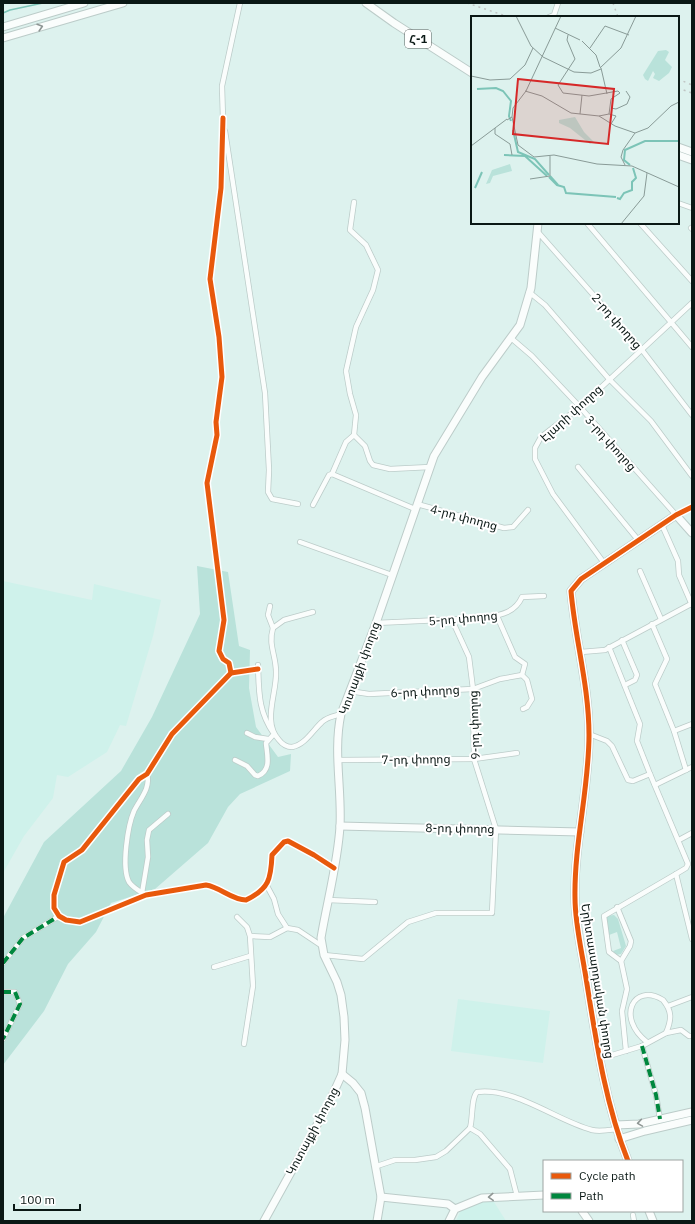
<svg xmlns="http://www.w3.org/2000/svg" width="695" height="1224" font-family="'IBM Plex Sans','Noto Sans Armenian',sans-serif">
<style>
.built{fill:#cff2eb}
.green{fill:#b9e2da}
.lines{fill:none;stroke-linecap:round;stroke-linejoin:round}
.stream{stroke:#7cc4b7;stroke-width:1.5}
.street-casing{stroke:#bcccc9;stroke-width:6}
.secondary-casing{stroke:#bcccc9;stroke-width:9}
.primary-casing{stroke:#bcccc9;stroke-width:9}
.street{stroke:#fafdfc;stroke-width:4.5}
.secondary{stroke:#fafdfc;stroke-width:7}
.primary{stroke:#fafdfc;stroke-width:7}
.rail{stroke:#c0c5c4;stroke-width:1.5;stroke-dasharray:2 4;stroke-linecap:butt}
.quiet{stroke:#00873e;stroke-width:4;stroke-dasharray:8 4;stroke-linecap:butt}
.cycleway-casing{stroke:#fff;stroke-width:8}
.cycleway{stroke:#e8590c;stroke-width:5}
.oneway{stroke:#8e9694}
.labels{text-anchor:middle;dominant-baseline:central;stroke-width:4;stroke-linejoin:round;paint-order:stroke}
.shield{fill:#fff;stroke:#545d5b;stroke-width:1}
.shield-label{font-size:11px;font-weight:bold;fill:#0a1815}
.street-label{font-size:12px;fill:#0a1815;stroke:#fff}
.inset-river{fill:none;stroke:#7cc4b7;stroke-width:2}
.inset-road{fill:none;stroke:#899b97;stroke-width:1}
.view{fill:#d62828;fill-opacity:0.15;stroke:#d62828;stroke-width:2}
.inset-edge{fill:none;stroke:#0a1815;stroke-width:2}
</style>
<rect width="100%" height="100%" fill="#ddf2ee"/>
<g class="built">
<path d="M3,581L92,600L94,584L161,600L153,636L126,726L120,725L107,752L68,777L57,775L53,798L24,836L3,873Z"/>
<path d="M458,999L550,1011L543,1063L451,1051Z"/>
<path d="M488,1200L494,1202L506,1221H456L461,1210L479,1201Z"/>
</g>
<g class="green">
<path d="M197,566L228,572L239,646L250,650L249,688L256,727L278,757L291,754L290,771L240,794L228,807L208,843L155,889L111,903L96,932L68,964L44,1011L3,1065V918L44,842L121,771L152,717L200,614Z"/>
<path d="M614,915L618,919L626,946L621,954L616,955L613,951L621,948L617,932L609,935L606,919L607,916Z"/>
</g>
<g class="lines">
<path class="stream" d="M3,13L10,10L43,3"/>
<g class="street-casing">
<g id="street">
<path d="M549,17L554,15L558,3"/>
<path d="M223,118L221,188L210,279L219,337L222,377L216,422L217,435L207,483L224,620L219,651L223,659L229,663L231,673L258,669"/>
<path d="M223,119L222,86L240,3"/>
<path d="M225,131L265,393L269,470L268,492L272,499L298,504"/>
<path d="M354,202L350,230L366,245L378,270L373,290L356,327L346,371L350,394L356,415L354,435L365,446L370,461L373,465L390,469L430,467"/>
<path d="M678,203L692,208"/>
<path d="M587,223L692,347"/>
<path d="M640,223L692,281"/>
<path d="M691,228L692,229"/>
<path d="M537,231L642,350L692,415"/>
<path d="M529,292L545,305L609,379L651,421L692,476"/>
<path d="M511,338L532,356L580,407L676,515L692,507"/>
<path d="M354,435L346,442L332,474L415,509"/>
<path d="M578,467L639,541"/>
<path d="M417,504L504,528L513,527L528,510"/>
<path d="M313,505L329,475L332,474"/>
<path d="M662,525L678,561L679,575L692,605"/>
<path d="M300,542L392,575"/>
<path d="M604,563L553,494L535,459V448L541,437L580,407L692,303"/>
<path d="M640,571L661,619"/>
<path d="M270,606L268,615L273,628"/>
<path d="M313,612L284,620L273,628C268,645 276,655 276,672C277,693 262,722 279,740C282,744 286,747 292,747C305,745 313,730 322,722C327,717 335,716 341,714"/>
<path d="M497,616L515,657L525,664L522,675L527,680L532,699L527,707L523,709"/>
<path d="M376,623L484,618C500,615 515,613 522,597L544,596"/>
<path d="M652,624L667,659L655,684L674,731L686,770"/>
<path d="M622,640L637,675L635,680L625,685"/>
<path d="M609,647L640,724L637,741L650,774"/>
<path d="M581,652L605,650L691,604"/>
<path d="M231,673L172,734L147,774L139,779L82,850L64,862L54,895V908L59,916L66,920L80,922L146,895L206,885C220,887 232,900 246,900C269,889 271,879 272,855L284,842L288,841L314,855L334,868"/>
<path d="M349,691L369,694L473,689L500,679L522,675"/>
<path d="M674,731L692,724"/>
<path d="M247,733L255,737L268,739"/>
<path d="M589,734L607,741L612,746L628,780L633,781L650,774L688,864L686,868L676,874L604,916L609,952L621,961L627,989L622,1011L626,1051"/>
<path d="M235,760L247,766L255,775L258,776C272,770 267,755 266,743L274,734C258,711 259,692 258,665"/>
<path d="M338,760L474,759L517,753"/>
<path d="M655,785L692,767"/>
<path d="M679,840L692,833"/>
<path d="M676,874L692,939"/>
<path d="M267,886L274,899L278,914L287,928L298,930L322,946"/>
<path d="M142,893L148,857L147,840L149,830L168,814"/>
<path d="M146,895C141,892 133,888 129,882C121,867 128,825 134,811C140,799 151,788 147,774"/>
<path d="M328,900L375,902"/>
<path d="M617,907L631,941L630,946L621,961"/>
<path d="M237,917L247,927L250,936L253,986L244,1044"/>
<path d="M250,936L270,937L287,928"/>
<path d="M324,955L363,959L408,922L436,913H492L496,829L474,759L473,689L469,657L452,620"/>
<path d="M3,963L23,938L59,916"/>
<path d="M214,967L250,956"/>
<path d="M3,992H15L20,1004L3,1039"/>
<path d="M668,1006L692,997"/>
<path d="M647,1042C616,1018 633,982 663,1000C672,1011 672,1019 666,1033"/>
<path d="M642,1046L656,1095L660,1119"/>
<path d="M599,1059L642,1046L666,1033L681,1030L689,1036H692"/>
<path d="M377,1166L395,1160H415L436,1157L446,1151L470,1128"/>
<path d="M517,1196L510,1169L480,1134L470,1128C473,1118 471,1098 477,1092C515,1087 557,1121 592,1130C600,1132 609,1130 617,1129"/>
<path d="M633,1215L634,1221"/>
</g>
</g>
<g class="secondary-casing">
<g id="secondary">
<path d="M3,27L84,3"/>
<path d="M3,38L123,3"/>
<path d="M340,826L580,832"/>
<path d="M342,1074L353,1083L361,1093L365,1108L381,1197L377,1221"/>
<path d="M616,1125L639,1124L692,1112"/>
<path d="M619,1139L645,1131L692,1120"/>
<path d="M628,1161C605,1103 596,1040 586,978C582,952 575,924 575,898C574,843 589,789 589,735C589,686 575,639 571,591L581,579L676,515L692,533"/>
<path d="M381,1197L448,1204L455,1209"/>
<path d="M582,1211L589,1221"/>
<path d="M649,1211L653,1221"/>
<path d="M264,1221L328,1105L342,1074L345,1040L344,1017L341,995L337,982L324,955L321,938C327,902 338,862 340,826C342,789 333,751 341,714L376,623L434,456L482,377L520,325L531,288L538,223"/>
<path d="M449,1221L455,1209L482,1198L544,1195"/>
</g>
</g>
<g class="primary-casing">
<g id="primary">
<path d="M366,3L394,23L472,73"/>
<path d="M678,147L692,152"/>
<path d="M678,155L692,160"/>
</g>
</g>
<use href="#street" class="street"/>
<use href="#secondary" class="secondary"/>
<use href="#primary" class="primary"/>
<g class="rail">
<path d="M467,3L509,17"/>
<path d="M613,3L618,17"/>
<path d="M678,79L692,85"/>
<path d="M678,88L692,93"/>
</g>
<g class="quiet">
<path d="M3,963L23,938L59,916"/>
<path d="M3,992H15L20,1004L3,1039"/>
<path d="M642,1046L656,1095L660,1119"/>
</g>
<g class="cycleway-casing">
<g id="cycleway">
<path d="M223,118L221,188L210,279L219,337L222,377L216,422L217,435L207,483L224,620L219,651L223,659L229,663L231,673L258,669"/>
<path d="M231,673L172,734L147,774L139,779L82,850L64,862L54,895V908L59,916L66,920L80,922L146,895L206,885C220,887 232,900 246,900C269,889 271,879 272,855L284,842L288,841L314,855L334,868"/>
<path d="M628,1161C605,1103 596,1040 586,978C582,952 575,924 575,898C574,843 589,789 589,735C589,686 575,639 571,591L581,579L676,515L692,507"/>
</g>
</g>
<use href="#cycleway" class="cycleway"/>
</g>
<defs><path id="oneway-chevron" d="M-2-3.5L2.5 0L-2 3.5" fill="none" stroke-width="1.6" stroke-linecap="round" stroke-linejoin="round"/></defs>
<g class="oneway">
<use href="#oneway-chevron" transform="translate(40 27) rotate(-17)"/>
<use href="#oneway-chevron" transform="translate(640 1123) rotate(171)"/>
<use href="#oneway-chevron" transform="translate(491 1197) rotate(177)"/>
</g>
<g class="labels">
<rect class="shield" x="405" y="30" width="26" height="18" rx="3"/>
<g class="shield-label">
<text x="418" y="39">Հ-1</text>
</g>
<g class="street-label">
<text transform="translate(617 321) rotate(49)">2-րդ փողոց</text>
<text transform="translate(571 413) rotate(-42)">Էլարի փողոց</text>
<text transform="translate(611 443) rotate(48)">3-րդ փողոց</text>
<text transform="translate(464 517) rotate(15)">4-րդ փողոց</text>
<text transform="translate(463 618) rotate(-5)">5-րդ փողոց</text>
<text transform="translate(359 668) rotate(-70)">Կոտայքի փողոց</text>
<text transform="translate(425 691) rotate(-3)">6-րդ փողոց</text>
<text transform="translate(474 725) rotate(-92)">9-րդ փողոց</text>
<text transform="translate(416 759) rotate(-1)">7-րդ փողոց</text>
<text transform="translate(460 828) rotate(1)">8-րդ փողոց</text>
<text transform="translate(598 981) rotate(81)">Երիտասարդական փողոց</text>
<text transform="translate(312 1131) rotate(-62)">Կոտայքի փողոց</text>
</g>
</g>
<g transform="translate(471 16)">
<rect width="208" height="208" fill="#ddf2ee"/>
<path d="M195,34L198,36L194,44L201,51L198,57L188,65L182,62L184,58L182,55L177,65L174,63L172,59L187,35ZM104,101L113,116L125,128L122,126L119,128L99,112L88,107V104ZM39,148L41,155L22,160L19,167L15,168L21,154Z" fill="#b9e2da"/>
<path class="inset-river" d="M6,73L25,72L32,75L40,85L38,100L40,105M42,114L47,136L64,143L78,159M33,139L54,140L76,160M159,149L153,144L154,134L174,125H208M79,160L87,169M78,161L86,169L93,171L95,177L145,181M4,172L11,156M146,182L149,183L153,177L161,174V166L165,162L162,152"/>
<path class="inset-road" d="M45,0L60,30L72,41L103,56L120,57L130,53M84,12L109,24M97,19L96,24L104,43L87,69L92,77L118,80L147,75L149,77M111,25L125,39L129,51M119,32L134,10L158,19M129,52L150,32L165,0M130,52L136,78M0,60L19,64L39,63L54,49L62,32M54,75L71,80L100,97L128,100L144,110L164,117L177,112L200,90L208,86M140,92L145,93L156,88L159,81L155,75M109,98L111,79M138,98L140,83L149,77M128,100L138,98L145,100L140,108M41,101L47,129L63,141L83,139L126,148L161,150L208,171M36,104L41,101L42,92L55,75L90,0M24,112V118L39,128L41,139M0,130L36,103M154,149L150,141L152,134L164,117M59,163L79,160V140M150,208L173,180L176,157"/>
<path class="view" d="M47,63L143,73L137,128L42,118Z"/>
<rect width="208" height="208" class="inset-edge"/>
</g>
<rect width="695" height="1224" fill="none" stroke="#0a1815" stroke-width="8"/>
<rect x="543" y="1160" width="140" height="52" fill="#ffffff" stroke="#9da3a1"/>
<rect x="551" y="1173" width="20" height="6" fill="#e8590c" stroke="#9da3a1"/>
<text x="579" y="1180" font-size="12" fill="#0a1815">Cycle path</text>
<rect x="551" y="1193" width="20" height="6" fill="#00873e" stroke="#9da3a1"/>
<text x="579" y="1200" font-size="12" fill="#0a1815">Path</text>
<path d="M14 1204v6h66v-6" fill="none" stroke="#0a1815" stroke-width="2"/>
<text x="20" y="1204" font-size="12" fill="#0a1815" stroke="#ffffff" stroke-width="3" paint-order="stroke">100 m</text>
</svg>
